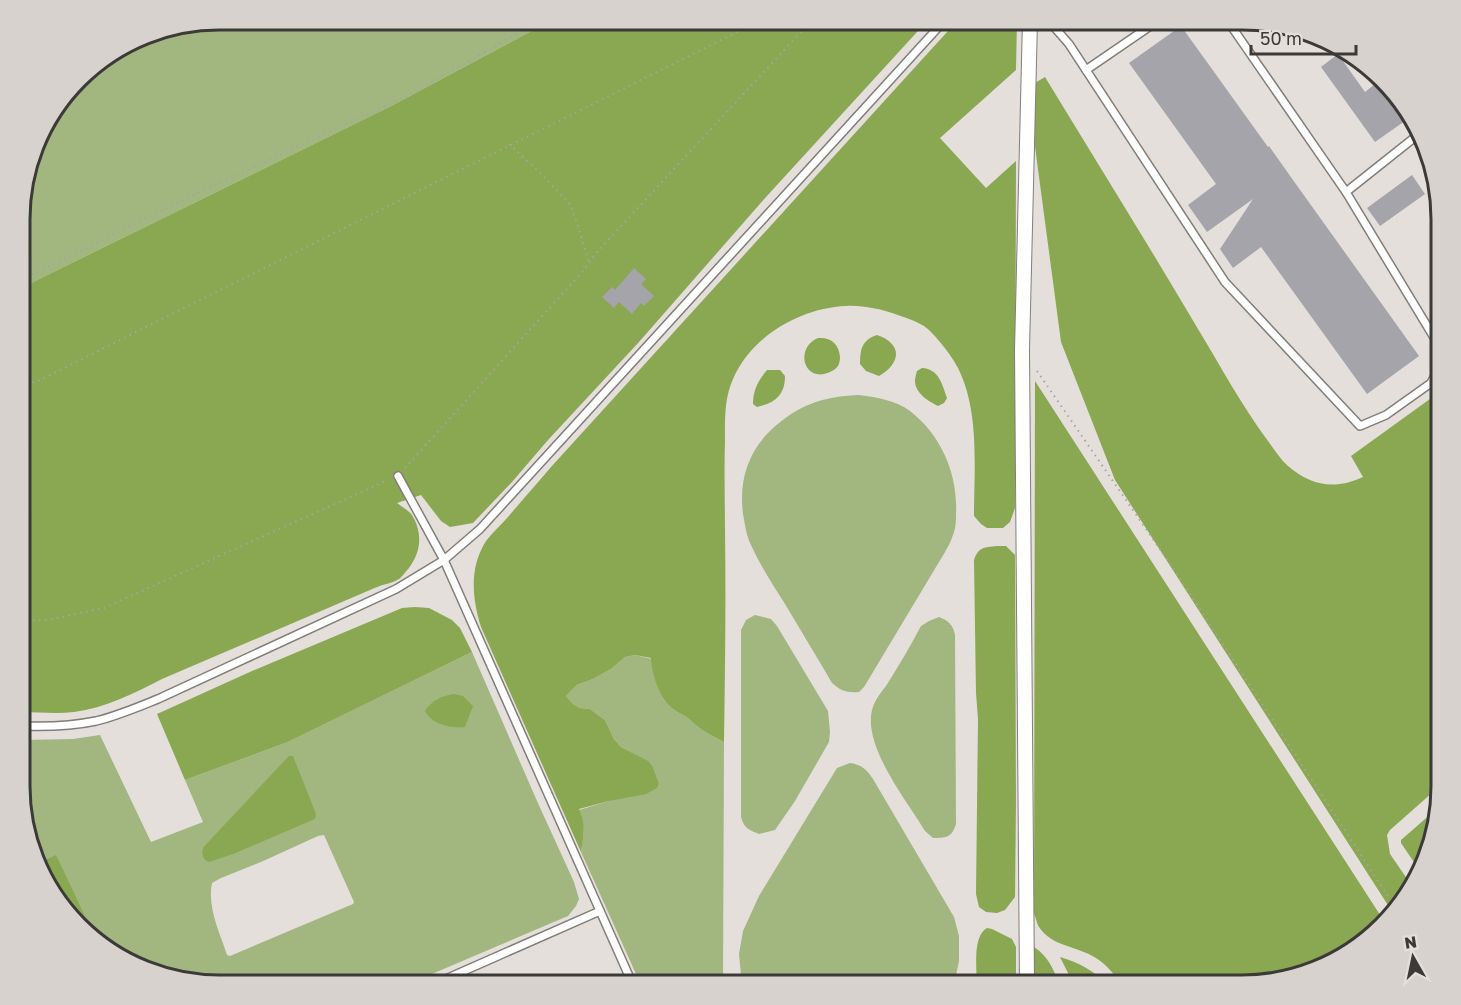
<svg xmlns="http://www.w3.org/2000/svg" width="1461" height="1005" font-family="'Golos Text',sans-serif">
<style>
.green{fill:#a2b680;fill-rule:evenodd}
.forest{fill:#8aa752}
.building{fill:#a4a4aa}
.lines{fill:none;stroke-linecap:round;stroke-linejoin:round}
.service-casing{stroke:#827e79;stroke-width:10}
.minor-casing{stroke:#827e79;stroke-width:16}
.path{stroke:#a8a4a0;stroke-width:2;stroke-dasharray:1.5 4.5;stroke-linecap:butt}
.service{stroke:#fff;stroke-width:7}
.minor{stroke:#fff;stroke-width:14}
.rim{fill:none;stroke:#3c3a38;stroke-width:3}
</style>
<rect width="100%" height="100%" fill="#e4dfda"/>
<g class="green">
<path d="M219,20H552L393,105L21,288V193L40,130L87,69L143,35Z"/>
<path d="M858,395C875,397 896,400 910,411C941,435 958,474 956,513C956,520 956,528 953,535C951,541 948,547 945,552L864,687L859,692C847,693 841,691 832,683C817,657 801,631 785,604C773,585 760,565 751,545C746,535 745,524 743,514C739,482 747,453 771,430C798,405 821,397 858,395Z"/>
<path d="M755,615L771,619L777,626L828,711L830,732L829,742L795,801L775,830L759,834C749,830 744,828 741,817V630L746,620Z"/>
<path d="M939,617C949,621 953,625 955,635L956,824C952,837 947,838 933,838L925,831C907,800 856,739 875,702C878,696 882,691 886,686C898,667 910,647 921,626L929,621Z"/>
<path d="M472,652L537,801L574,882L579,899L576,906L568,916L406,985H206L155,975L98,944L46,886L21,812V740L73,739L100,735L151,842L203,822L185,780L288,742ZM289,757L203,857L204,846ZM324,835L354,902L353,904L230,956L227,955C220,933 207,908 212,883L221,878L261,862L318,836Z"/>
<path d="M635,655L652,659C652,676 659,698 673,709C678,713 684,715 689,719C701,731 709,734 724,742L723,985H641L581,852L584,831L579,810L609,801L659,783L653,767L634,754L621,747L614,739L605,720L590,709L580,708L573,704L566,696L577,685L593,679L611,669L625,657Z"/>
<path d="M850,763C862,765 866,769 873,779L954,917L959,936V961L954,985H744L741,975L739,954L743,931L759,896L837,768Z"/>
</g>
<g class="forest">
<path d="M552,20H928L766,197L639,342L548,440L512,482L473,523L450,527L441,521L421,495L397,503C402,507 408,510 412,515C423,533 421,552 409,568C406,571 403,576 399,579C393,583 384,584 377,587L162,679C135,693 105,708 74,712C56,714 38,712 21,712V288L393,105Z"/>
<path d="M958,20H1017L1016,70L940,138L986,188L1016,161L1015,508L1010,522L1003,528H987L981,524L974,516C974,469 980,412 958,368C952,356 935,334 924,326C916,321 904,317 895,314C880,309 862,305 846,306C800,308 752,336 733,379C724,399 725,420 725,441C724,472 725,502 725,532C726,602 725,672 724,742C709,734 701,731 689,719C684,715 678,713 673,709C659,698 652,676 651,658L635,655L625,657L611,669L593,679L577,685L566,696L573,704L580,708L590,709L605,720L614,739L621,747L648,761L653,767L659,783L657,788L646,794L609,801L579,809C586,827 584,834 581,852L481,627C472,598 469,568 486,541C492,533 501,525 508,517C522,500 537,484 551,467Z"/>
<path d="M1045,77C1096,161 1148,244 1198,329C1221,367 1242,406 1268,441C1274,449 1280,459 1288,466C1311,486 1335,490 1363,477L1351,456L1441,391V785L1390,830L1387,835L1390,854L1412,886L1400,907L1393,913L1115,480L1061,342L1034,139L1035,83Z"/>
<path d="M877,335C903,344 901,363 879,376L866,371L860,364C860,349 862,340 877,335Z"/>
<path d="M818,338C831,337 839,344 840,357C840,365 837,369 830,372C804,384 794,348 818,338Z"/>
<path d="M922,368C939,369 942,384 947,398L944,403L938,406C928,401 915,393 915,381C915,378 916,374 917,371Z"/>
<path d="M767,370H780L785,376C785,395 775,403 757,407L753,404C753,390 758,381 767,370Z"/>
<path d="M1035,381L1384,921L1331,965L1242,985H1122C1115,975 1107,965 1096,958C1078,946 1052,947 1039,927C1037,924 1036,918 1034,914Z"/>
<path d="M997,546H1006L1015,555L1016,802L1015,897L1005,910L997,913L986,912L979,907L976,894L978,719L976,693L974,560C979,546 984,548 997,546Z"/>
<path d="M415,607L429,608L452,620L460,628L472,652L288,742L185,780L157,714L252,671L402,608Z"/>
<path d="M454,694L463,696L473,706L465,727C450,728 432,725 425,711C432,700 442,696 454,694Z"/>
<path d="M289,756H293L316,814L315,819L233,854L209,862C202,859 201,853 204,846Z"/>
<path d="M21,791L38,840L32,843L21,812Z"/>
<path d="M1440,806L1431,850L1420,871L1401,843V840Z"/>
<path d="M56,855L83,912L85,918L78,921L46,886L39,863Z"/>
<path d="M987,928L992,929L1012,939L1016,947V985H977C977,970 972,936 987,928Z"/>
<path d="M1034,947C1049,957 1053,969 1060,985H1033Z"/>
<path d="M1060,957C1079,963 1094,970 1107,985H1074Z"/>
</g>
<g class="building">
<path d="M1181,26L1268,147L1269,146L1293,180L1419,356L1367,394L1261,247L1233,268L1220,249L1253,199L1207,232L1188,205L1216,184L1129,63Z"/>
<path d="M1338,54L1365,92L1380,80L1412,116L1375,142L1321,67Z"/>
<path d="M1412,175L1425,194L1380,226L1367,208Z"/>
<path d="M634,268L646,279L641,284L654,296L644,306L641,303L632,314L619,302L614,308L602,297L612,287L615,290Z"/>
</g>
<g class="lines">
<g class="service-casing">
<g id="service">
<path d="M1048,20L1069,44L1225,282L1360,426L1386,415L1431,383L1441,364"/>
<path d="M1227,20L1346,192L1441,349"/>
<path d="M1086,70L1159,20"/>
<path d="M1346,192L1419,134"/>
<path d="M398,476L444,560L633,985"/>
<path d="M21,726C46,727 72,726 96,721C117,716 138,707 158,699L396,589L444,560L480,529L945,20"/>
<path d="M432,985L600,911"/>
</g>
</g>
<g class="minor-casing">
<path id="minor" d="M1027,985L1022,350L1030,20"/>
</g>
<g class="path">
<path d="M509,144L536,169L570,204L578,226L589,263"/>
<path d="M21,280L187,198L409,95L541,20"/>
<path d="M1037,371L1175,571L1397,910"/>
<path d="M21,386L40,380L761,20"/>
<path d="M405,468L583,271L597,252L812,20"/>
<path d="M21,621L48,620L104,608L388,480"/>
</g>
<use href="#service" class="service"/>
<use href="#minor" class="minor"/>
</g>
<path d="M0 0H1461V1005H0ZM219 30H1242A189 189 0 0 1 1431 219V786A189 189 0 0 1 1242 975H219A189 189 0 0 1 30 786V219A189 189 0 0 1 219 30Z" fill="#d7d2cd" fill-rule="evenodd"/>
<path class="rim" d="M219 30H1242A189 189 0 0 1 1431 219V786A189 189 0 0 1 1242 975H219A189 189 0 0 1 30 786V219A189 189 0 0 1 219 30Z"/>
<g transform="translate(1413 957) rotate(351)" stroke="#e4dfda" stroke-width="4.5" paint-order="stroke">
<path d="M0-4.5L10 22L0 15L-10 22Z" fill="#3c3a38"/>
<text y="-9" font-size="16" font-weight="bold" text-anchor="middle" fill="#3c3a38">N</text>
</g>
<path d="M1251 45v9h105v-9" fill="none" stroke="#3c3a38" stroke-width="3"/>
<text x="1260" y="45" font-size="18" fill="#3c3a38" stroke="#e4dfda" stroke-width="4.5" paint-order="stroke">50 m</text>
</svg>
